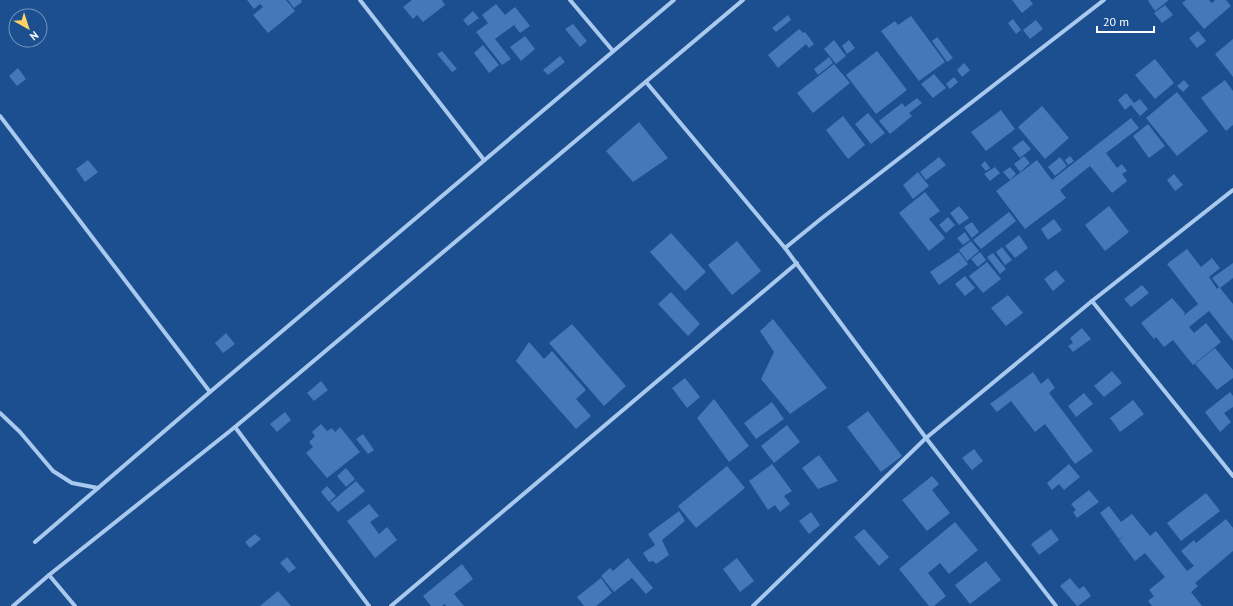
<svg xmlns="http://www.w3.org/2000/svg" width="1233" height="606" font-family="'PT Sans',sans-serif">
<style>
.building{fill:#4478b7}
.lines{fill:none;stroke-linecap:round;stroke-linejoin:round}
.street{stroke:#a9c9ee;stroke-width:4}
</style>
<rect width="100%" height="100%" fill="#1b4f8f"/>
<g class="building">
<path d="M247,0H286L295,11L268,33L253,15L263,7L260,4L254,9Z"/>
<path d="M288,0H301L302,2L294,8Z"/>
<path d="M412,0H442L445,5L423,22L417,15L413,19L403,7Z"/>
<path d="M1012,0H1030L1033,4L1022,13Z"/>
<path d="M1149,0H1169L1155,11L1148,1Z"/>
<path d="M1186,0H1209L1212,3L1215,0H1226L1231,6L1204,29L1182,3Z"/>
<path d="M496,4L505,15L515,7L530,26L520,33L514,25L495,39L511,59L502,65L476,32L488,23L482,15Z"/>
<path d="M1165,5L1173,15L1162,23L1154,13Z"/>
<path d="M473,11L479,18L468,26L463,20Z"/>
<path d="M788,15L791,20L776,32L772,28Z"/>
<path d="M911,16L945,62L919,81L881,31L895,21L898,25Z"/>
<path d="M1013,19L1021,30L1016,34L1008,23Z"/>
<path d="M1036,20L1043,29L1030,39L1023,30Z"/>
<path d="M573,24L587,41L580,47L565,29Z"/>
<path d="M799,29L803,33L805,32L814,44L809,48L806,44L778,68L768,55Z"/>
<path d="M1198,31L1206,41L1197,48L1189,38Z"/>
<path d="M525,36L535,49L521,61L510,47Z"/>
<path d="M937,37L953,58L947,62L932,41Z"/>
<path d="M1233,39V77L1215,54Z"/>
<path d="M834,40L846,56L836,64L824,49Z"/>
<path d="M849,40L855,48L847,54L842,46Z"/>
<path d="M483,45L499,65L489,73L474,53Z"/>
<path d="M442,51L457,69L452,72L437,54Z"/>
<path d="M877,51L907,90L876,114L846,75Z"/>
<path d="M560,56L565,62L548,75L543,70Z"/>
<path d="M829,57L833,63L818,75L814,69Z"/>
<path d="M1155,59L1174,83L1155,99L1135,75Z"/>
<path d="M964,63L970,70L962,77L957,70Z"/>
<path d="M834,64L850,83L813,113L797,93Z"/>
<path d="M18,68L26,79L17,86L9,76Z"/>
<path d="M934,74L946,88L933,98L921,84Z"/>
<path d="M954,77L958,82L950,89L946,84Z"/>
<path d="M1184,80L1189,86L1183,92L1177,86Z"/>
<path d="M1225,80L1233,91V125L1226,131L1201,98Z"/>
<path d="M1177,92L1208,131L1177,156L1146,118Z"/>
<path d="M1126,93L1134,103L1140,99L1148,109L1140,116L1131,105L1125,110L1118,100Z"/>
<path d="M917,98L922,103L909,113L912,116L890,134L879,121L902,103L905,107Z"/>
<path d="M1042,106L1069,138L1045,159L1018,127Z"/>
<path d="M1001,110L1015,129L986,151L971,132Z"/>
<path d="M868,113L885,133L871,144L855,124Z"/>
<path d="M843,116L865,145L848,159L826,130Z"/>
<path d="M1131,118L1139,128L1106,153L1117,168L1122,164L1127,171L1122,174L1127,181L1112,193L1090,166L1060,190L1066,198L1025,229L996,191L1037,160L1052,180Z"/>
<path d="M639,122L668,158L633,182L606,151Z"/>
<path d="M1148,124L1165,146L1149,158L1133,136Z"/>
<path d="M1023,140L1031,149L1020,158L1012,148Z"/>
<path d="M1024,156L1030,163L1020,172L1014,164Z"/>
<path d="M1070,156L1074,161L1068,165L1065,160Z"/>
<path d="M939,157L946,165L926,180L920,172Z"/>
<path d="M1060,157L1067,166L1055,176L1048,167Z"/>
<path d="M88,160L98,172L85,182L76,169Z"/>
<path d="M985,161L990,168L986,171L981,165Z"/>
<path d="M995,167L1000,173L990,181L984,174Z"/>
<path d="M1010,167L1016,174L1010,180L1003,172Z"/>
<path d="M918,172L929,186L913,199L903,185Z"/>
<path d="M1174,174L1183,185L1175,191L1167,180Z"/>
<path d="M925,192L940,211L929,219L945,238L929,251L899,213Z"/>
<path d="M959,206L969,218L959,225L950,213Z"/>
<path d="M1109,206L1129,232L1105,251L1085,225Z"/>
<path d="M1009,212L1016,221L981,249L973,240Z"/>
<path d="M948,217L955,225L946,233L939,225Z"/>
<path d="M1054,219L1062,230L1048,240L1041,229Z"/>
<path d="M972,222L979,232L972,238L964,227Z"/>
<path d="M965,232L970,240L963,245L957,238Z"/>
<path d="M671,233L706,272L685,291L650,252Z"/>
<path d="M1019,235L1028,248L1015,258L1005,246Z"/>
<path d="M737,241L761,271L732,295L708,265Z"/>
<path d="M971,241L979,251L967,261L959,250Z"/>
<path d="M1002,247L1012,260L1005,265L996,252Z"/>
<path d="M1187,249L1201,267L1212,258L1220,268L1209,277L1217,289L1219,287L1212,278L1233,263V278L1220,288L1233,304V341L1209,311L1189,327L1194,333L1206,323L1221,342L1193,365L1173,340L1164,347L1156,337L1154,339L1141,323L1172,298L1185,313L1183,316L1198,304L1167,264Z"/>
<path d="M959,252L968,264L939,285L930,272Z"/>
<path d="M980,252L986,260L978,267L971,259Z"/>
<path d="M993,253L1006,269L1000,274L987,257Z"/>
<path d="M987,262L1001,279L983,293L969,276Z"/>
<path d="M1056,270L1065,281L1053,291L1044,279Z"/>
<path d="M965,276L975,288L965,296L955,284Z"/>
<path d="M1142,285L1149,293L1131,307L1124,299Z"/>
<path d="M671,292L700,324L688,336L658,304Z"/>
<path d="M1008,295L1023,313L1006,326L991,308Z"/>
<path d="M773,319L827,388L790,414L761,379L774,352L760,331Z"/>
<path d="M572,324L626,386L604,406L549,343Z"/>
<path d="M1082,328L1091,339L1073,352L1068,346L1073,343L1070,338Z"/>
<path d="M226,333L235,344L223,353L215,343Z"/>
<path d="M529,342L544,359L552,351L586,390L576,399L591,416L576,429L516,361Z"/>
<path d="M1215,348L1233,370V378L1217,390L1195,364Z"/>
<path d="M1112,371L1122,383L1104,397L1094,386Z"/>
<path d="M1033,372L1041,384L1048,378L1055,388L1049,393L1093,451L1075,464L1045,424L1035,432L1011,401L997,412L990,404Z"/>
<path d="M685,378L700,397L687,408L672,388Z"/>
<path d="M321,381L328,390L314,401L307,393Z"/>
<path d="M1230,392L1233,396V407L1224,413L1231,422L1220,432L1205,412Z"/>
<path d="M1084,393L1093,404L1076,417L1068,406Z"/>
<path d="M714,399L749,446L729,462L697,418Z"/>
<path d="M1133,400L1144,414L1120,432L1110,418Z"/>
<path d="M772,402L784,419L756,439L744,423Z"/>
<path d="M868,411L902,456L881,472L847,427Z"/>
<path d="M285,412L291,420L277,432L270,424Z"/>
<path d="M321,424L327,431L332,428L335,432L340,427L360,452L327,478L306,453L313,447L309,442L315,436L312,432Z"/>
<path d="M787,425L800,442L774,463L761,446Z"/>
<path d="M363,434L374,450L368,454L356,439Z"/>
<path d="M974,449L983,461L972,470L962,458Z"/>
<path d="M819,455L838,481L818,489L802,468Z"/>
<path d="M772,464L792,491L784,496L790,504L780,512L775,505L768,510L749,481Z"/>
<path d="M1069,464L1080,477L1064,490L1059,484L1052,490L1047,483Z"/>
<path d="M727,466L745,488L696,528L678,506Z"/>
<path d="M346,468L355,479L346,487L337,476Z"/>
<path d="M932,476L939,484L932,490L950,513L927,531L902,500Z"/>
<path d="M356,481L365,491L338,512L330,503Z"/>
<path d="M327,486L336,496L329,502L321,492Z"/>
<path d="M1089,490L1099,502L1077,518L1073,512L1076,510L1071,504Z"/>
<path d="M1206,493L1220,511L1181,541L1167,523Z"/>
<path d="M369,504L379,516L370,522L379,534L387,527L397,540L375,558L347,521Z"/>
<path d="M1109,506L1121,522L1132,514L1150,536L1156,531L1187,571L1194,566L1181,551L1194,540L1196,543L1226,519L1233,528V551L1195,583L1198,586L1191,592L1202,606H1152L1148,601L1154,596L1149,590L1165,577L1145,553L1135,561L1119,540L1124,536L1119,539L1100,513Z"/>
<path d="M679,511L685,521L662,540L669,555L656,564L653,561L649,562L643,553L655,545L648,534Z"/>
<path d="M811,512L820,525L809,534L799,521Z"/>
<path d="M955,522L978,550L949,574L940,563L928,573L946,596L934,606H929L899,569Z"/>
<path d="M864,529L889,557L879,566L854,537Z"/>
<path d="M1051,529L1059,540L1039,555L1031,544Z"/>
<path d="M255,534L261,539L250,548L245,542Z"/>
<path d="M287,557L296,568L289,573L280,563Z"/>
<path d="M628,558L653,588L646,594L632,578L614,592L601,576L610,568L613,571Z"/>
<path d="M737,558L754,581L740,592L723,569Z"/>
<path d="M986,561L1001,580L970,604L955,585Z"/>
<path d="M462,564L473,579L454,594L464,606H446L445,604L442,606H431L423,596Z"/>
<path d="M601,578L612,593L596,606H584L577,597Z"/>
<path d="M1070,578L1079,589L1084,586L1091,596L1078,606H1077L1060,586Z"/>
<path d="M278,591L291,606H260Z"/>
</g>
<g class="lines">
<g class="street">
<path d="M360,0L484,160"/>
<path d="M570,0L613,51"/>
<path d="M646,82L785,248L926,438L1056,606"/>
<path d="M0,116L210,392"/>
<path d="M785,248L822,218L1104,0"/>
<path d="M1092,301L1233,476"/>
<path d="M0,413L20,432L53,471L72,483L98,488"/>
<path d="M235,427L369,606"/>
<path d="M35,542L210,392L674,0"/>
<path d="M49,575L75,606"/>
<path d="M13,606L49,575L235,427L743,0"/>
<path d="M391,606L797,263"/>
<path d="M753,606L926,438L1092,301L1233,190"/>
</g>
</g>
<g transform="translate(28 28) rotate(141)"><circle r="19" fill="#1b4f8f" stroke="#7695bc"/>
<path d="M0-3L7 15L0 10L-7 15Z" fill="#ffd166"/>
<text y="-6" font-size="11" font-weight="bold" text-anchor="middle" fill="#ffffff">N</text>
</g>
<path d="M1097 26v6h57v-6" fill="none" stroke="#ffffff" stroke-width="2"/>
<text x="1103" y="26" font-size="12" fill="#ffffff" stroke="#1b4f8f" stroke-width="3" paint-order="stroke">20 m</text>
</svg>
